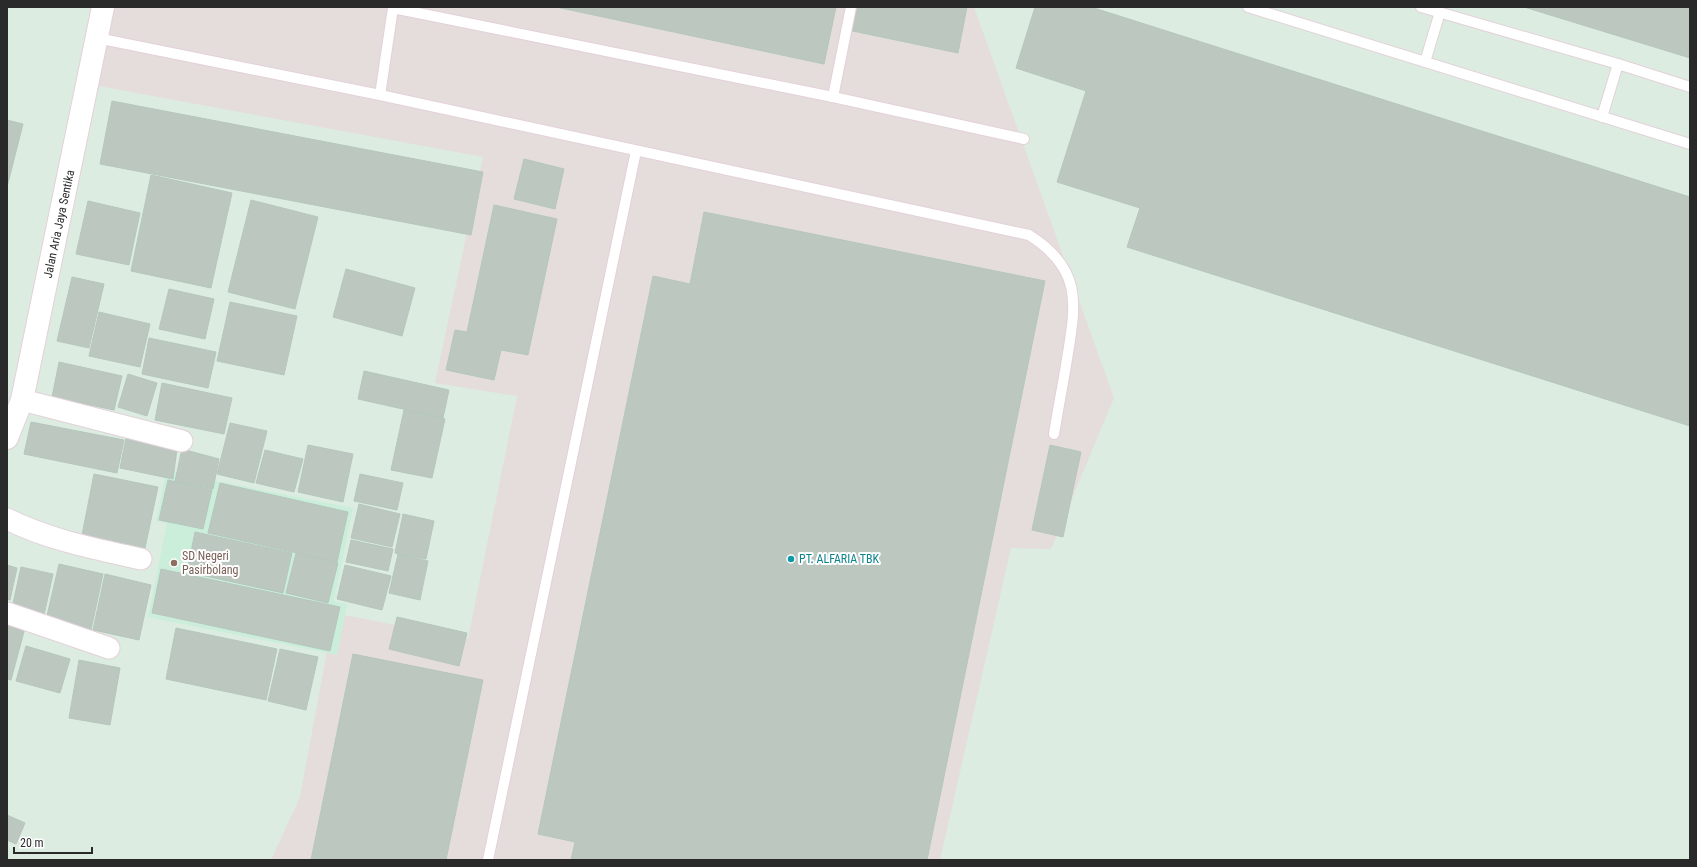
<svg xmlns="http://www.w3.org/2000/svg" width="1697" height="867" font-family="'Roboto Condensed',sans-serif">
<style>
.industrial{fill:#e4dddc}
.education{fill:#cbeeda;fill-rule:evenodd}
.building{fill:#bbc7bf;stroke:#b5c7bd}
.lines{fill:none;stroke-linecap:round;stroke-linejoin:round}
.lane-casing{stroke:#e3d1d9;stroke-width:12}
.street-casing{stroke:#e3d1d9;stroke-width:23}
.secondary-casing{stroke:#e3d1d9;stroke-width:24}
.lane{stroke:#fff;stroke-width:10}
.street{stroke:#fff;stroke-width:21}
.secondary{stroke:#fff;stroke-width:22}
.culture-dot{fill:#0f9aa8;stroke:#fff;stroke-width:1.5}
.education-dot{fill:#8d6e63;stroke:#fff;stroke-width:1.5}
.labels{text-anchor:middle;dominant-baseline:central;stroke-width:4;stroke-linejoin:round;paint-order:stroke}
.street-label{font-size:12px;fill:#2a2a2a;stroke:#fff}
.education-label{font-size:12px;fill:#785e54;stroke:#fff;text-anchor:start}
.culture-label{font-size:12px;fill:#0d838f;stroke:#fff;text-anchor:start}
</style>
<rect width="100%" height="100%" fill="#dcece1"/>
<path class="industrial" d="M109,7H974L1114,398L1051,549L1011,548L940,860H271L300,797L334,613L468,639L517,396L435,383L483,157L93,85Z"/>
<path class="education" d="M166,471L353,508L334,601L347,604L337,655L148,617L167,523L156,521ZM168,480L212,490L203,529L159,520ZM220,483L348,512L337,562L208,532ZM196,532L292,553L283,593L187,572ZM161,570L340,607L330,651L152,614Z"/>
<g class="building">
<path d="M556,7H836L824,64Z"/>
<path d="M852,7H967L958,53L848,30Z"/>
<path d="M1035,7H1091L1690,197V426L1127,247L1140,208L1057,182L1086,91L1016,68Z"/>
<path d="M1524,7H1690V58Z"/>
<path d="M112,101L483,172L471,235L100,164Z"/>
<path d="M7,120L23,124L7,187Z"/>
<path d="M524,159L564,169L555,209L514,199Z"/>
<path d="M151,175L232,193L211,288L131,271Z"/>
<path d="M251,200L318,217L295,309L228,292Z"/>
<path d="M88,201L140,213L129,265L76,254Z"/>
<path d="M494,205L557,219L528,355L501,350L494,380L446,370L455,330L467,332Z"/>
<path d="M704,212L1045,281L927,860H571L575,842L538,834L653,276L690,284Z"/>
<path d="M346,269L415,288L402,336L333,317Z"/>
<path d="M72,277L104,284L89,348L57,341Z"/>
<path d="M169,289L214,299L205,339L159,329Z"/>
<path d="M230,302L297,316L284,375L217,361Z"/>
<path d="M99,312L150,324L140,367L89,356Z"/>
<path d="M149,338L216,352L208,388L142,374Z"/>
<path d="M59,362L122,376L114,410L52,397Z"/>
<path d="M364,371L449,390L443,418L358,399Z"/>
<path d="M128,374L157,383L147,416L118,407Z"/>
<path d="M162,383L232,398L224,434L155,420Z"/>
<path d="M404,410L445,419L432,478L391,470Z"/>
<path d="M31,422L124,440L117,473L24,454Z"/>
<path d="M230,423L267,431L254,483L217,474Z"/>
<path d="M126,438L177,449L173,479L120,468Z"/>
<path d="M308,445L353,454L343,502L298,492Z"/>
<path d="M1050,445L1081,452L1063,537L1032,530Z"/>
<path d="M182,449L219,459L213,489L175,481Z"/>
<path d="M265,450L303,459L294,492L256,483Z"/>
<path d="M94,474L158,487L145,548L82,535Z"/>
<path d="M360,474L403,483L397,510L354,501Z"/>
<path d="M168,480L212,490L203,529L159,520Z"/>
<path d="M220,483L348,512L337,562L208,533Z"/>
<path d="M359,504L400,514L392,547L351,538Z"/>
<path d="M403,514L434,521L426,559L395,553Z"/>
<path d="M195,532L292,553L283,593L187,572Z"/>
<path d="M351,540L393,549L388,571L346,562Z"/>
<path d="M296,553L338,563L328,603L286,593Z"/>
<path d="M398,554L428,561L420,600L389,593Z"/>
<path d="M59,564L103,574L91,630L46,620Z"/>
<path d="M7,565L17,568L10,600L7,599Z"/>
<path d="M345,565L391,576L382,610L337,599Z"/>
<path d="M21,567L53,574L44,615L12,608Z"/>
<path d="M161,569L340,607L330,651L152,613Z"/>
<path d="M105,574L151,585L139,640L93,630Z"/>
<path d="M397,617L467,633L459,666L389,649Z"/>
<path d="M7,619L26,624L11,680L7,679Z"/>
<path d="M176,628L277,649L266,700L166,679Z"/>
<path d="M26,646L70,659L60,693L16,681Z"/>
<path d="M280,649L318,657L306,710L268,701Z"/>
<path d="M353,654L483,680L446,860H311Z"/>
<path d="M79,660L120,668L110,725L69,718Z"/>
<path d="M7,815L25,823L16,844L7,840Z"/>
</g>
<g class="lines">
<g class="lane-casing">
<g id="lane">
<path d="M1248,7L1690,144"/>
<path d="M1421,7L1618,64L1690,87"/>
<path d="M97,38L380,95L1029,235C1083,269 1076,304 1067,359C1063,384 1058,409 1054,434"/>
<path d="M1425,62L1440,12"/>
<path d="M380,95L393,8L833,97L1024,139"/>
<path d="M833,97L851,7"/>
<path d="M1602,117L1618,64"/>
<path d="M488,860L636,151"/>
</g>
</g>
<g class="street-casing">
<g id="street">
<path d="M22,400L182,441"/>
<path d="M7,519C49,540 96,549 141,559"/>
<path d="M7,613L109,648"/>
</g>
</g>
<g class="secondary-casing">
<path id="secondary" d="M7,438L22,400L103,7"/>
</g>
<use href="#lane" class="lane"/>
<use href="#street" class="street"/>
<use href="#secondary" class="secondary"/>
</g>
<circle class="culture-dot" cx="791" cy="559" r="4"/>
<circle class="education-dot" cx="174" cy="563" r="4"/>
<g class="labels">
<g class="street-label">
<text transform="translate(59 224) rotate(-78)">Jalan Aria Jaya Sentika</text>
</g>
<g class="education-label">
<text x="182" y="556">SD Negeri<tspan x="182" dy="14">Pasirbolang</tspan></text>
</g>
<g class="culture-label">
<text x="799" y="559">PT. ALFARIA TBK</text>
</g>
</g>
<rect width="1697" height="867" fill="none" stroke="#2a2a2a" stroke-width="16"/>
<path d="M14 847v6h78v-6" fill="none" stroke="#2a2a2a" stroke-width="2"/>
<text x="20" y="847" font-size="12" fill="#2a2a2a" stroke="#ffffff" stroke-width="3" paint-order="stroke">20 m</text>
</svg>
